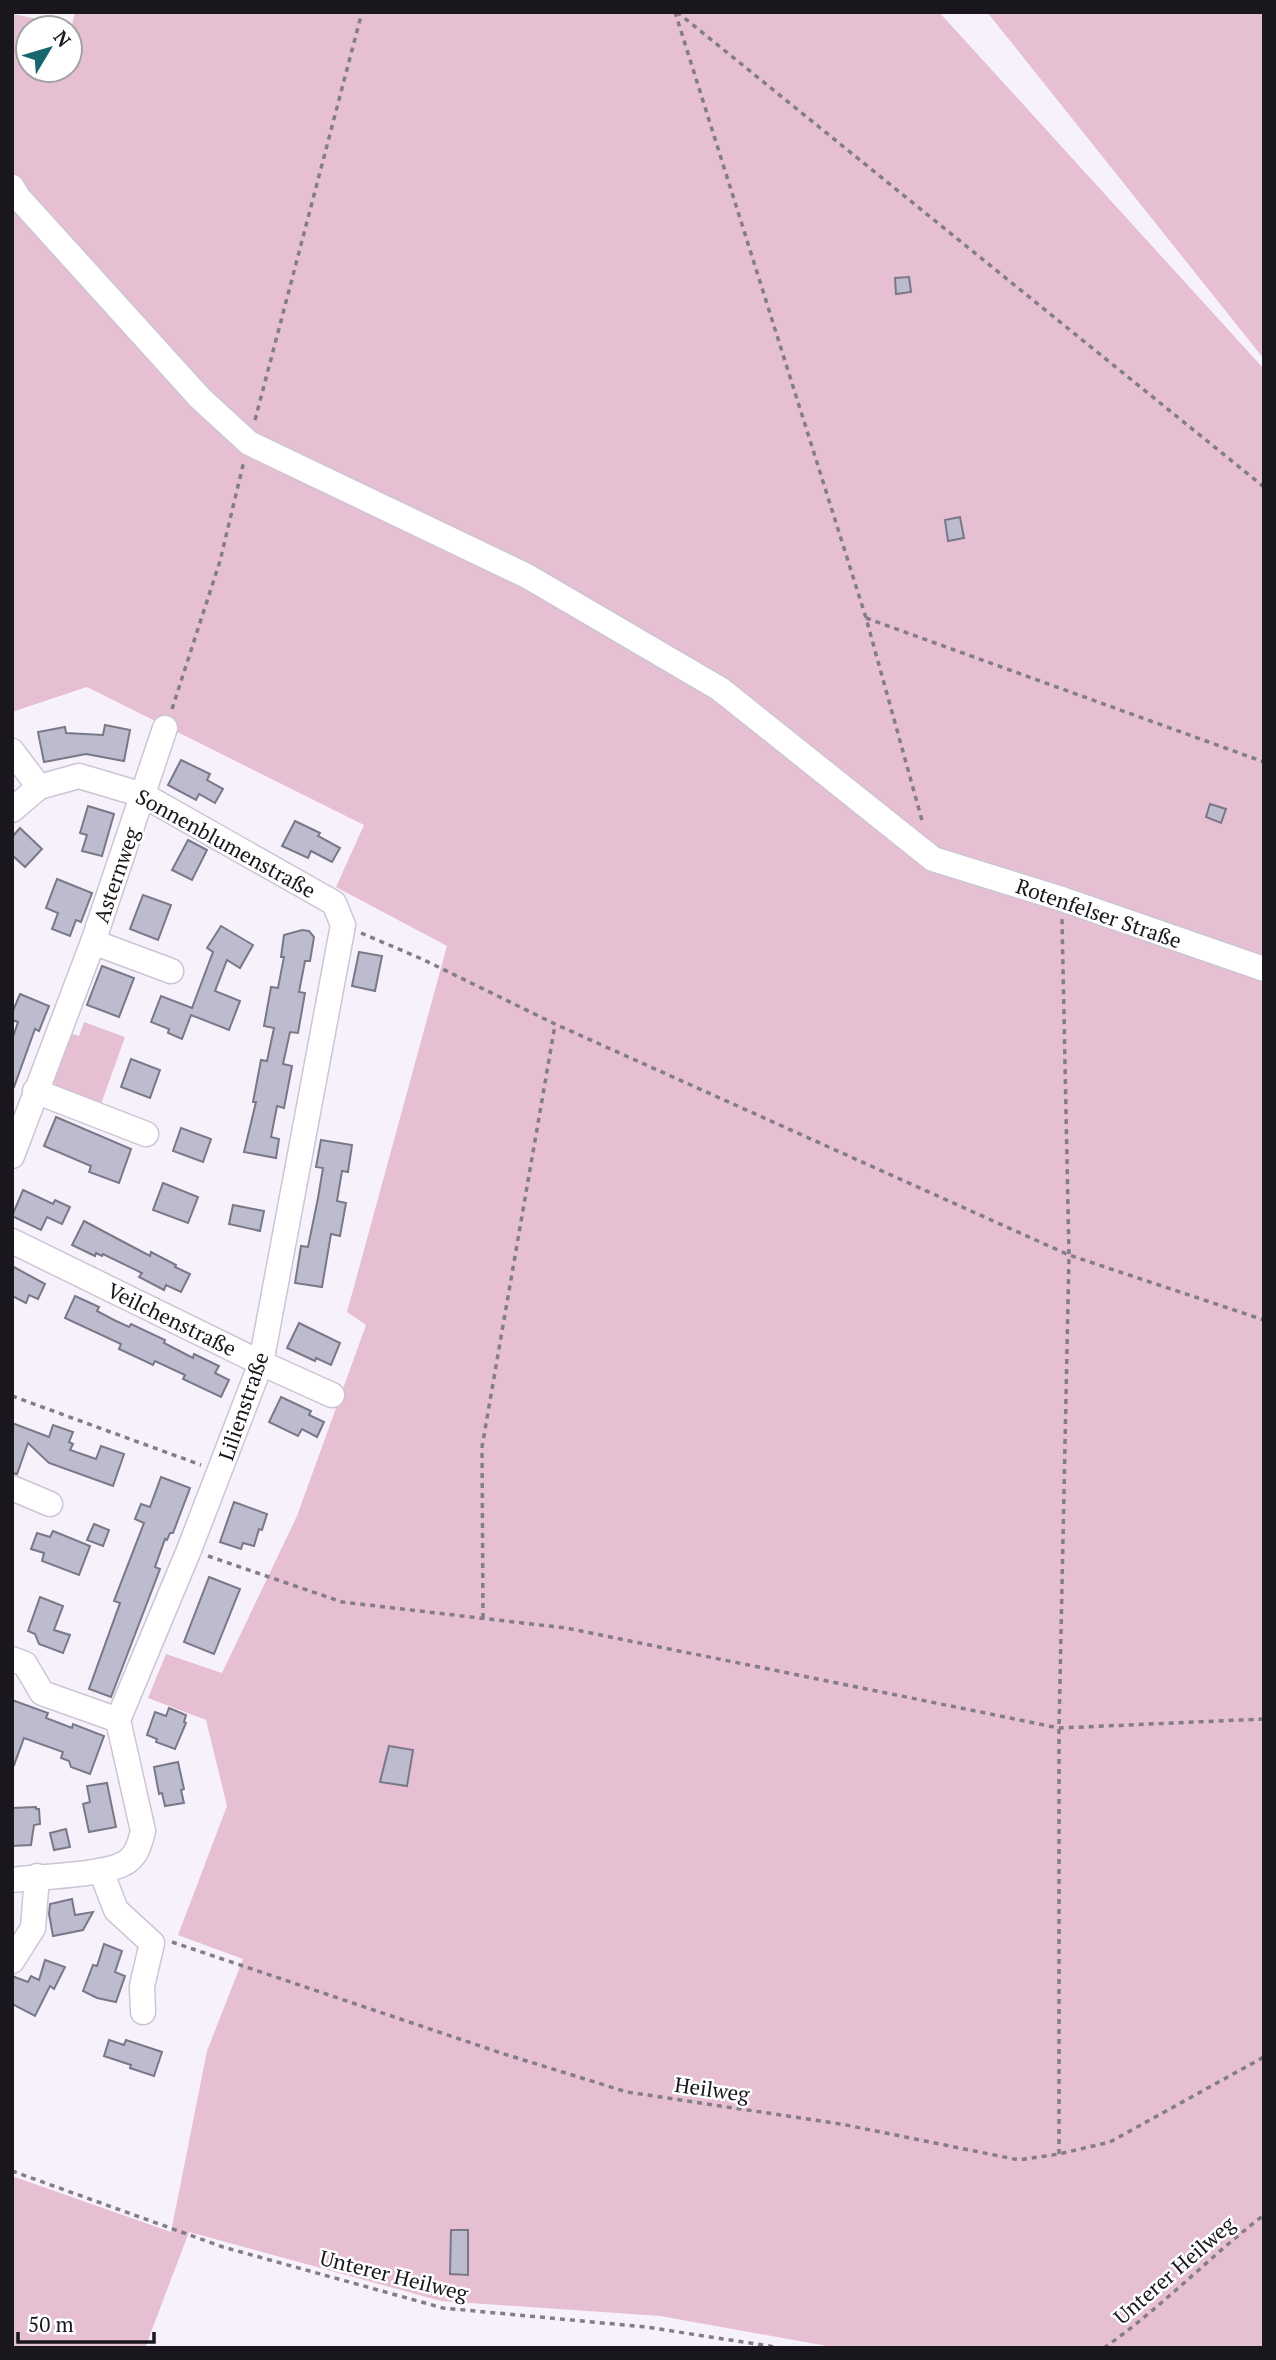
<svg xmlns="http://www.w3.org/2000/svg" width="1276" height="2360" font-family="'PT Serif',serif">
<style>
.green{fill:#e7bfd2;fill-rule:evenodd}
.building{fill:#bdbccf;stroke:#797889;stroke-width:2}
.lines{fill:none;stroke-linecap:round;stroke-linejoin:round}
.minor-casing{stroke:#cdc4d6;stroke-width:27}
.path{stroke:#827d86;stroke-width:3.5;stroke-dasharray:5 5;stroke-linecap:butt}
.minor{stroke:#fff;stroke-width:24}
.labels{text-anchor:middle;dominant-baseline:central;stroke-width:5;stroke-linejoin:round;paint-order:stroke}
.street-label{font-size:21px;fill:#19161d;stroke:#fff}
</style>
<rect width="100%" height="100%" fill="#f7f1fc"/>
<g class="green">
<path d="M75,12H939L1264,369V2348H838L660,2316L441,2301L189,2232L145,2348H12V2176L171,2232L207,2051L243,1959L178,1935L227,1806L206,1720L148,1698L166,1654L222,1673L297,1516L366,1325L347,1312L447,946L336,887L364,825L87,687L12,712V14L72,25ZM28,28H70V70H28Z"/>
<path d="M987,12H1264V359Z"/>
<path d="M84,1022L125,1037L101,1104L58,1088L53,1081L67,1032L79,1036Z"/>
</g>
<g class="building">
<path d="M909,277L911,292L896,294L895,278Z"/>
<path d="M960,517L964,538L948,541L945,520Z"/>
<path d="M105,725L130,730L124,761L86,754L44,762L38,732L65,727L66,733L103,735Z"/>
<path d="M181,760L210,774L207,780L223,789L215,803L199,794L196,800L168,785Z"/>
<path d="M1210,804L1226,809L1221,823L1206,817Z"/>
<path d="M88,806L114,814L102,856L82,851L87,835L80,833Z"/>
<path d="M295,821L320,833L318,836L340,848L332,862L311,851L308,858L282,846Z"/>
<path d="M20,828L42,849L25,867L12,855V837Z"/>
<path d="M188,840L207,850L192,880L172,870Z"/>
<path d="M57,879L92,893L81,922L76,920L70,936L52,929L58,913L46,908Z"/>
<path d="M143,895L171,905L158,940L130,929Z"/>
<path d="M221,926L253,945L240,968L227,960L215,991L240,1001L229,1030L191,1015L182,1039L168,1033L169,1029L151,1022L161,996L192,1008L213,952L207,948Z"/>
<path d="M302,930L309,931L314,937L310,961H305L299,992L305,993L298,1033L290,1032L283,1064L292,1066L284,1108L277,1106L271,1137L279,1139L276,1158L244,1152L256,1102H253L261,1060L267,1061L274,1028L264,1026L271,987L278,988L284,957H281L284,935Z"/>
<path d="M359,952L382,956L375,991L352,986Z"/>
<path d="M102,966L134,978L119,1017L87,1005Z"/>
<path d="M20,994L49,1006L39,1031L35,1029L14,1087L12,1086V1040L18,1022L12,1020V1013Z"/>
<path d="M131,1059L160,1070L150,1098L121,1087Z"/>
<path d="M56,1117L131,1149L119,1183L89,1172L91,1166L44,1146Z"/>
<path d="M181,1128L211,1139L203,1162L173,1151Z"/>
<path d="M321,1140L352,1145L348,1172L342,1171L337,1201L346,1203L340,1236L331,1234L322,1287L295,1283L301,1246L308,1247L318,1198L323,1168L316,1167Z"/>
<path d="M163,1183L198,1197L188,1223L153,1210Z"/>
<path d="M23,1190L53,1204L55,1200L70,1207L62,1224L47,1217L41,1230L12,1216Z"/>
<path d="M233,1205L264,1211L260,1231L229,1224Z"/>
<path d="M84,1221L150,1256L151,1252L176,1265L175,1267L190,1274L181,1292L166,1285L164,1290L139,1277L142,1273L103,1254L102,1256L96,1253L95,1256L72,1245Z"/>
<path d="M12,1266L45,1284L38,1299L29,1295L26,1303L12,1296Z"/>
<path d="M75,1296L99,1307L97,1311L114,1320L129,1327L131,1324L165,1340L164,1343L193,1358L194,1354L219,1366L215,1373L229,1380L221,1397L183,1379L185,1375L155,1361L153,1365L119,1349L121,1344L65,1318Z"/>
<path d="M299,1323L340,1343L331,1365L316,1358L315,1361L287,1348Z"/>
<path d="M281,1397L311,1411L309,1415L324,1422L317,1437L302,1429L298,1436L269,1422Z"/>
<path d="M12,1423L49,1437L53,1425L73,1432L69,1442L73,1444L70,1450L96,1459L101,1446L124,1454L113,1486L49,1463L28,1443L17,1474L12,1473Z"/>
<path d="M161,1477L190,1488L173,1533H170L167,1540L165,1539L155,1567L160,1569L111,1697L89,1689L120,1603L114,1601L144,1523L135,1519L141,1504L150,1507Z"/>
<path d="M234,1502L267,1514L262,1530L259,1529L254,1546L243,1543L241,1549L220,1542Z"/>
<path d="M94,1524L109,1530L103,1546L87,1540Z"/>
<path d="M53,1531L90,1546L79,1575L42,1561L44,1553L31,1549L37,1533L50,1537Z"/>
<path d="M209,1577L240,1589L214,1654L184,1642Z"/>
<path d="M40,1597L63,1606L54,1630L70,1635L63,1653L39,1644L35,1634L28,1631Z"/>
<path d="M12,1700L48,1713L46,1718L72,1728L73,1724L104,1736L90,1774L71,1767L69,1761L61,1758L63,1752L24,1738L14,1765L12,1764Z"/>
<path d="M169,1708L186,1715L184,1722L186,1723L175,1749L156,1742L157,1739L147,1735L155,1712L166,1716Z"/>
<path d="M389,1746L413,1750L407,1786L380,1782Z"/>
<path d="M178,1762L184,1789L181,1790L184,1803L165,1806L162,1793L159,1794L154,1767Z"/>
<path d="M107,1783L116,1827L89,1832L83,1804L90,1802L87,1786Z"/>
<path d="M36,1807V1809H39L40,1824L34,1825L31,1845L12,1846V1808Z"/>
<path d="M66,1829L70,1847L54,1850L50,1833Z"/>
<path d="M72,1899L75,1915L93,1912L83,1930L53,1936L49,1914L50,1904Z"/>
<path d="M104,1944L122,1951L115,1972L125,1976L116,2002L97,1998L83,1991L93,1965L97,1966Z"/>
<path d="M45,1960L65,1967L54,1989L50,1986L35,2016L12,2004V1976L28,1982L31,1976L39,1980Z"/>
<path d="M109,2040L124,2045L126,2040L162,2052L154,2076L130,2068L131,2065L104,2056Z"/>
<path d="M451,2230H468V2275L450,2274Z"/>
</g>
<g class="lines">
<g class="minor-casing">
<g id="minor">
<path d="M12,187L18,197L200,398L249,443L527,576L720,689L933,859L1062,899L1264,969"/>
<path d="M12,751L39,787L79,776L143,795L334,903L343,925L261,1363L189,1550L118,1720L143,1831C140,1842 138,1853 128,1861C108,1876 40,1876 12,1880"/>
<path d="M12,810L39,787"/>
<path d="M93,942L171,971"/>
<path d="M35,1091L146,1134"/>
<path d="M12,1156L93,942L165,728"/>
<path d="M12,1241L261,1363L332,1395"/>
<path d="M12,1488L50,1504"/>
<path d="M12,1659L25,1664L42,1693L118,1720"/>
<path d="M101,1871L116,1910L152,1943L142,1986L143,2012"/>
<path d="M12,1961L33,1928L37,1876"/>
</g>
</g>
<g class="path">
<path d="M675,12L866,618L923,824"/>
<path d="M677,12L1264,487"/>
<path d="M255,420L362,12"/>
<path d="M866,618L1264,762"/>
<path d="M172,709L220,561L244,461"/>
<path d="M361,933L422,959L555,1024L1069,1255L1264,1320"/>
<path d="M12,1396L201,1465"/>
<path d="M208,1556L342,1602L566,1628L1059,1728L1264,1719"/>
<path d="M483,1618L482,1447L555,1025"/>
<path d="M172,1942L501,2053L627,2092L841,2124L1019,2160L1059,2154L1110,2142L1264,2057"/>
<path d="M1059,2154V1728L1069,1255L1062,919"/>
<path d="M12,2171L223,2247L443,2308L646,2327L782,2348"/>
<path d="M1104,2348C1161,2308 1209,2257 1264,2215"/>
</g>
<use href="#minor" class="minor"/>
</g>
<g class="labels">
<g class="street-label">
<text transform="translate(226 843) rotate(29)">Sonnenblumenstraße</text>
<text transform="translate(116 875) rotate(-71)">Asternweg</text>
<text transform="translate(1099 913) rotate(19)">Rotenfelser Straße</text>
<text transform="translate(172 1319) rotate(26)">Veilchenstraße</text>
<text transform="translate(243 1406) rotate(-71)">Lilienstraße</text>
<text transform="translate(712 2089) rotate(8)">Heilweg</text>
<text transform="translate(1174 2270) rotate(-41)">Unterer Heilweg</text>
<text transform="translate(394 2275) rotate(14)">Unterer Heilweg</text>
</g>
</g>
<rect width="1276" height="2360" fill="none" stroke="#19161d" stroke-width="28"/>
<g transform="translate(49 49) rotate(52)"><circle r="33" fill="#ffffff" stroke="#a3a2a5" stroke-width="2"/>
<path d="M0-5L12 26L0 18L-12 26Z" fill="#19656e"/>
<text y="-10" font-size="19" font-weight="bold" text-anchor="middle" fill="#19161d">N</text>
</g>
<path d="M18 2332v10h136v-10" fill="none" stroke="#19161d" stroke-width="3.5"/>
<text x="28" y="2332" font-size="21" fill="#19161d" stroke="#ffffff" stroke-width="5" paint-order="stroke">50 m</text>
</svg>
